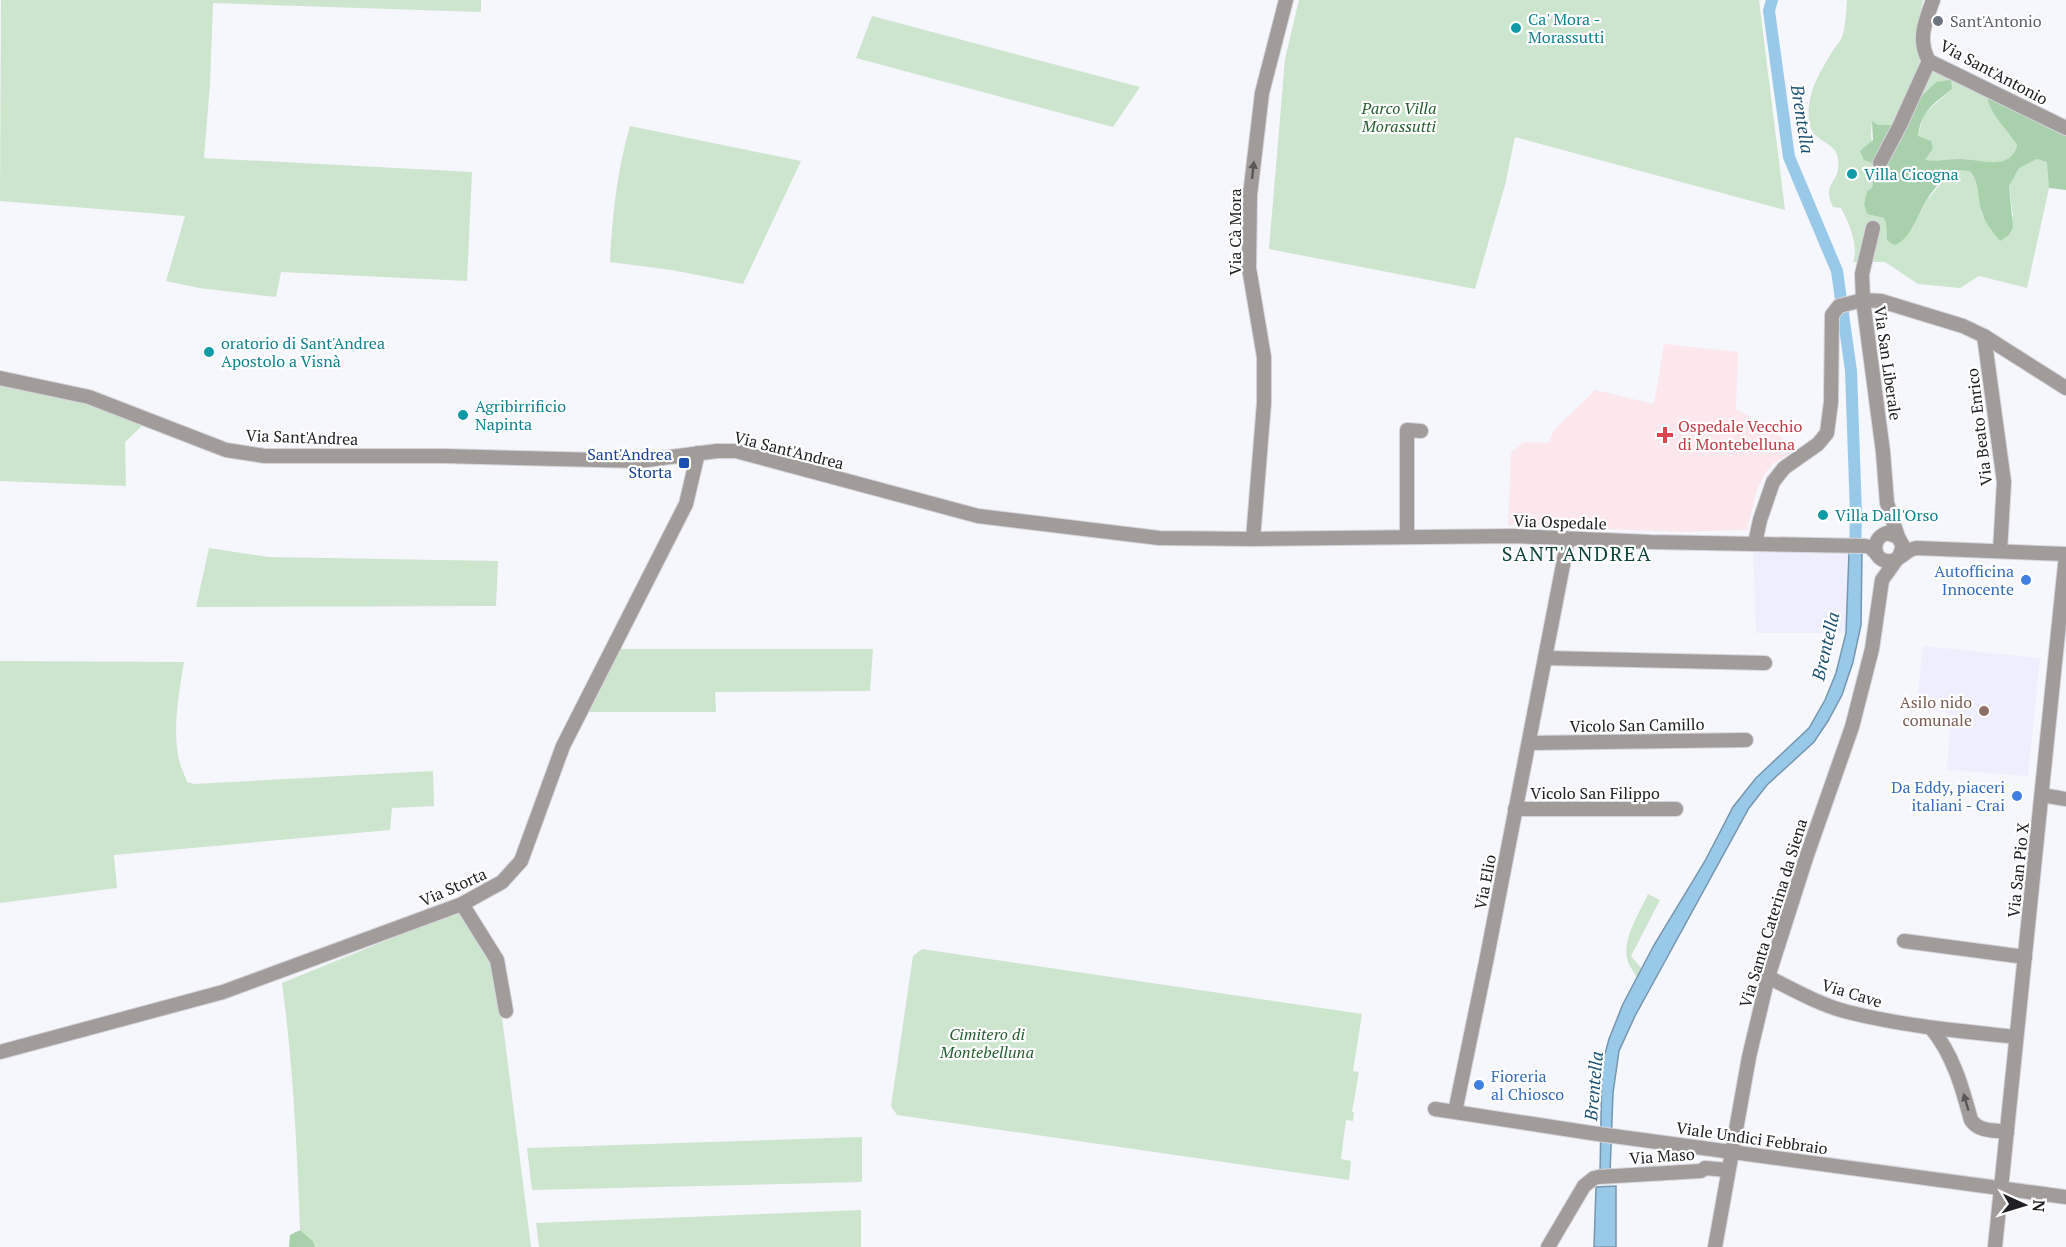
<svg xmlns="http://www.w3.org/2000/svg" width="2066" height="1247" font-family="'PT Serif',serif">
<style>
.built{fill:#efeefe}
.medical{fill:#fce7ed}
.green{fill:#cce5cd}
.forest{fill:#a8d0ab}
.water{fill:#99c9e9;stroke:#7596ae;stroke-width:1.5}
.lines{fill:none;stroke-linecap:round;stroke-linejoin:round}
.canal{stroke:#99c9e9;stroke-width:12}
.minor-casing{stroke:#d4d4da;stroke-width:16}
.minor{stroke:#a19b9a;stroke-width:14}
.oneway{fill:#5a5759}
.worship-dot{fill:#6b7280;stroke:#fff;stroke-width:2}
.culture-dot{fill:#0f9aa8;stroke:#fff;stroke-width:2}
.health-dot{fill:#e0444e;stroke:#fff;stroke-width:2}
.transit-dot{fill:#1a4fb4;stroke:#fff;stroke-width:2}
.shop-dot{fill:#3f7fe0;stroke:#fff;stroke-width:2}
.education-dot{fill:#8d6e63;stroke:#fff;stroke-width:2}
.labels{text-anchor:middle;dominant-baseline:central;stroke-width:4.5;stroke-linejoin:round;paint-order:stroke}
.culture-label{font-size:16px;fill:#0d838f;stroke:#fff;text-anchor:start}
.worship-label{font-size:16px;fill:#5b616d;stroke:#fff;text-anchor:start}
.street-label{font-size:16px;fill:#202024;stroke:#fff}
.park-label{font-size:16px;font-style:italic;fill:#255e2f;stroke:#fff}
.health-label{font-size:16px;fill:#be3a42;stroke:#fff;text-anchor:start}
.transit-label{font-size:16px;fill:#164399;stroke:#fff;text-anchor:end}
.shop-label{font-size:16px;fill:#366cbe;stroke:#fff;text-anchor:end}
.education-label{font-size:16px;fill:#785e54;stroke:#fff;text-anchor:end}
.water-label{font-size:18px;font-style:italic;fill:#1a5172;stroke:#fff}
.quarter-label{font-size:20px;letter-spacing:1.5px;fill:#0c4539;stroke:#fff}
</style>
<rect width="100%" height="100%" fill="#f6f6fd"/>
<g class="built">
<path d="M1753,550L1849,552L1846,633H1756Z"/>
<path d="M1923,646L2040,658L2028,776L1947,770L1951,713L1916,709Z"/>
</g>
<path class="medical" d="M1664,344L1738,352L1736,409L1769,427L1795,450L1774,463L1765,473L1757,490L1747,530L1679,532L1508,525L1511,452L1524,442L1548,443L1555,429L1595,390L1654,404Z"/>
<g class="green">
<path d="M1,0H481V12L213,3L210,84L204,158L472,172L467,281L281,272L276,297L199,288L166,281L185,216L0,201Z"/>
<path d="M1299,0H1759L1785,210L1515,137L1505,185L1475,289L1269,249L1285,59Z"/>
<path d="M1847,0H1923L1915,36L1921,65L1986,94C1990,115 2006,128 2017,145C2011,174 1978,158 1958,159C1946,160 1937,162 1924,160L1918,136L1924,114L1952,89L1936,82L1892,125H1878L1872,122L1871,134L1875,170L1872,188L1867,191L1864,204L1867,214L1884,218L1886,223L1887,240L1912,229L1927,200L1947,176L1956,170L1970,171L1979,187L1982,214L2000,241L2013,216L2009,186L2018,168L2037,159L2048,162L2049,188L2027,288L1979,276L1960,288L1918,284L1885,262H1853C1859,245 1849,223 1841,208L1833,207C1820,182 1842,183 1838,159C1835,139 1812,144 1809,122C1806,94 1819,74 1832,52C1835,47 1840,42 1842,37C1846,26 1846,12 1847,0Z"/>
<path d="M872,16L1140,87L1113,127L856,58Z"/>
<path d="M630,126L801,161L743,284L672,270L610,262C612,217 617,170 630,126Z"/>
<path d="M0,385L85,403L144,424L125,442L126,486L0,481Z"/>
<path d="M209,548L268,557L498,561L496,606L196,607Z"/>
<path d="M618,649H873L870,691L715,692L716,712H586Z"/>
<path d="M0,661L184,662C179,692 173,725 178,755C179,764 184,773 187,782L194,784L433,771L434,806L392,808L390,830L114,855L117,888L0,903Z"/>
<path d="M1648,894L1660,900L1631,956L1643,970L1638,979C1634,972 1628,965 1627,958C1623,937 1640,912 1648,894Z"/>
<path d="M458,911L491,961L501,1009L531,1247H315L313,1241L300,1230C297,1147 293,1065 282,983Z"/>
<path d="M922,949L1362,1014L1353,1071L1359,1072L1352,1112H1354L1353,1121L1346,1120L1341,1159L1351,1161L1349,1180L897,1115L891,1106L913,956Z"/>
<path d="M862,1137V1182L532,1190L527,1148Z"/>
<path d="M861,1210V1247H539L536,1223Z"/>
</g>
<g class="forest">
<path d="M1951,80L1952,89C1933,105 1922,109 1918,136L1931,141L1933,148L1925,160C1937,162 1947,159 1959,159C1978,158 2011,173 2017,145C2006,128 1990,115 1986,94L2066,120V190L2049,188L2047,162L2037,159L2019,168L2009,186L2013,227L2009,235L2000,241C1993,232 1985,223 1982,212C1976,195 1982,188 1970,171L1956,170C1944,178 1933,189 1926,201C1919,213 1909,242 1894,245L1887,240L1886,223L1884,218L1867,214L1864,204L1867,191L1872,188L1875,170L1873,163L1864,160L1860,151L1873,140L1872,121L1878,125H1892L1936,82Z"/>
<path d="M300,1230L313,1241L315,1247H289L290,1235Z"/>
</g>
<g class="water">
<path d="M1849,552L1862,553L1861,625L1853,662L1842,695L1828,721L1814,742L1767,785L1749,808L1635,1016L1619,1051L1613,1093L1610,1173L1600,1174L1602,1065L1609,1039L1623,1004L1654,945L1705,861L1733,807L1756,778L1809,728L1825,700L1836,673L1846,633Z"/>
<path d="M1616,1186V1247H1594L1596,1187Z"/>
</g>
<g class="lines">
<path class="canal" d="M1772,0L1769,11L1789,157L1837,271L1851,371L1856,514L1855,554"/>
<g class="minor-casing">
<g id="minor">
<path d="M1933,0C1925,22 1917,40 1929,61L2066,128"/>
<path d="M1880,163L1900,125L1929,61"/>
<path d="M1873,228L1862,274L1863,300L1883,452L1887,503L1898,537"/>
<path d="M1984,336L2004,482L2000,551"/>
<path d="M0,378L89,397L226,450L265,456H443L639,461L717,451H736L978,516L1159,538L1253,539L1513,536L1651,542L1865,546L1870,547L1876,553"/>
<path d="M1407,537V430L1421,431"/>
<path d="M1253,539L1264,403V357L1249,268L1250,195L1262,93L1286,0"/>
<path d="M1755,543L1760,520L1773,482L1784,468L1818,444L1827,433L1831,402L1832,315L1839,306L1863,300L1881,301L1963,326L1984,336L2066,388"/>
<path d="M1899,557L1903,546L1898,537L1887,533C1869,539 1873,563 1891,561C1900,560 1906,550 1916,548L2066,554"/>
<path d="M1545,658L1765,663"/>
<path d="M1529,743L1746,740"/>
<path d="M2042,795L2066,799"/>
<path d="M1515,809H1676"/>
<path d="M462,904L497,960L506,1011"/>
<path d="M1904,941L2025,957"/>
<path d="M1768,977C1794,990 1820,1005 1848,1012C1903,1026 1960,1031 2016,1037"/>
<path d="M1931,1028C1953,1054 1962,1087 1971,1120C1979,1132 1994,1130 2007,1132"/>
<path d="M0,1052L223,992L462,904L502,882L521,861L563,746L686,504L698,453"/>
<path d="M1435,1109L1591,1133L2066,1197"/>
<path d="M1455,1112L1486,962L1568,539"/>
<path d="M1598,1177L1701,1171L1705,1168L1727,1170"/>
<path d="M1548,1247L1584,1186L1594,1178"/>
<path d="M1715,1247L1749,1057L1768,977L1806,858L1852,727L1872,649L1882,580L1897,559"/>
<path d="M1995,1247L2066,555"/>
</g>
</g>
<use href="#minor" class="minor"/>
</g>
<defs><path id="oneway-solid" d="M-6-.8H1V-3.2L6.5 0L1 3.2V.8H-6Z" transform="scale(1.5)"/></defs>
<g class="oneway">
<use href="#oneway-solid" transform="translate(1253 170) rotate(-84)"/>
<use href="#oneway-solid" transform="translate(1966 1102) rotate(-106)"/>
</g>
<circle class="worship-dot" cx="1938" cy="21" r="6"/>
<g class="culture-dot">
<circle cx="1516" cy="28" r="6"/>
<circle cx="1852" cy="174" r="6"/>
<circle cx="209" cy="352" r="6"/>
<circle cx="463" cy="415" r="6"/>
<circle cx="1823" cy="515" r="6"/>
</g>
<path class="health-dot" d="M1662 426h6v6h6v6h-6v6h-6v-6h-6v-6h6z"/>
<rect class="transit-dot" x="678" y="457" width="12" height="12" rx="3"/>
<g class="shop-dot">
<circle cx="2026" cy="580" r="6"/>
<circle cx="2017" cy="796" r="6"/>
<circle cx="1479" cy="1085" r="6"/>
</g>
<circle class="education-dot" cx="1984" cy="711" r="6"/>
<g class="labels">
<g class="culture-label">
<text x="1528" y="19">Ca' Mora -<tspan x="1528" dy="18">Morassutti</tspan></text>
<text x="1864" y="174">Villa Cicogna</text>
<text x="221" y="343">oratorio di Sant'Andrea<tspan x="221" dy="18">Apostolo a Visnà</tspan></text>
<text x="475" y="406">Agribirrificio<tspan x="475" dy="18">Napinta</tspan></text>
<text x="1835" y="515">Villa Dall'Orso</text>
</g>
<g class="worship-label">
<text x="1950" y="21">Sant'Antonio</text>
</g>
<g class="street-label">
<text transform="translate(1994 72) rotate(28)">Via Sant'Antonio</text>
<text transform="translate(1235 232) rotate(-90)">Via Cà Mora</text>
<text transform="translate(1888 363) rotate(82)">Via San Liberale</text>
<text transform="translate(1979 427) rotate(-97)">Via Beato Enrico</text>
<text transform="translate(302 437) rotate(2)">Via Sant'Andrea</text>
<text transform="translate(789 450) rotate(14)">Via Sant'Andrea</text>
<text transform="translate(1560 522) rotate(2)">Via Ospedale</text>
<text transform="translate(1637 725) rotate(-1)">Vicolo San Camillo</text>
<text x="1595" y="793">Vicolo San Filippo</text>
<text transform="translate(2018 870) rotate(-84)">Via San Pio X</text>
<text transform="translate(1485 882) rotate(-79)">Via Elio</text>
<text transform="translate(453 887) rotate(-24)">Via Storta</text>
<text transform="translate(1773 913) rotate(-73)">Via Santa Caterina da Siena</text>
<text transform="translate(1852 993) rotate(17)">Via Cave</text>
<text transform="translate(1752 1138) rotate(8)">Viale Undici Febbraio</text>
<text transform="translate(1662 1156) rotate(-4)">Via Maso</text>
</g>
<g class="park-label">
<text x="1399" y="108">Parco Villa<tspan x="1399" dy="18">Morassutti</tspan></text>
<text x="987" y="1034">Cimitero di<tspan x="987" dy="18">Montebelluna</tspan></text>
</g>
<g class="health-label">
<text x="1678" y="426">Ospedale Vecchio<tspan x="1678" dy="18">di Montebelluna</tspan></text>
</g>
<g class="transit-label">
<text x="672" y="454">Sant'Andrea<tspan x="672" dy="18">Storta</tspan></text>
</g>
<g class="shop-label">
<text x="2014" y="571">Autofficina<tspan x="2014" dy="18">Innocente</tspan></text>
<text x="2005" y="787">Da Eddy, piaceri<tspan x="2005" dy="18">italiani - Crai</tspan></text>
<text x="1491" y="1076" text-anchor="start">Fioreria<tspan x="1491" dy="18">al Chiosco</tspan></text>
</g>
<g class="education-label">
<text x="1972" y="702">Asilo nido<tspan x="1972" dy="18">comunale</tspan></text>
</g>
<g class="water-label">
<text transform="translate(1803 119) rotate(81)">Brentella</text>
<text transform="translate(1825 646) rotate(-77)">Brentella</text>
<text transform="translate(1593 1086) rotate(-85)">Brentella</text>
</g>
<g class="quarter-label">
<text x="1577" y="553">SANT'ANDREA</text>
</g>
</g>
<g transform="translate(2024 1205) rotate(94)" stroke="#ffffff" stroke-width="4.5" paint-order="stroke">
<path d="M0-4.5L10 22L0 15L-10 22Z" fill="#202024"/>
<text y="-9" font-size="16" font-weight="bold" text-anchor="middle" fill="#202024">N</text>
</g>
</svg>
